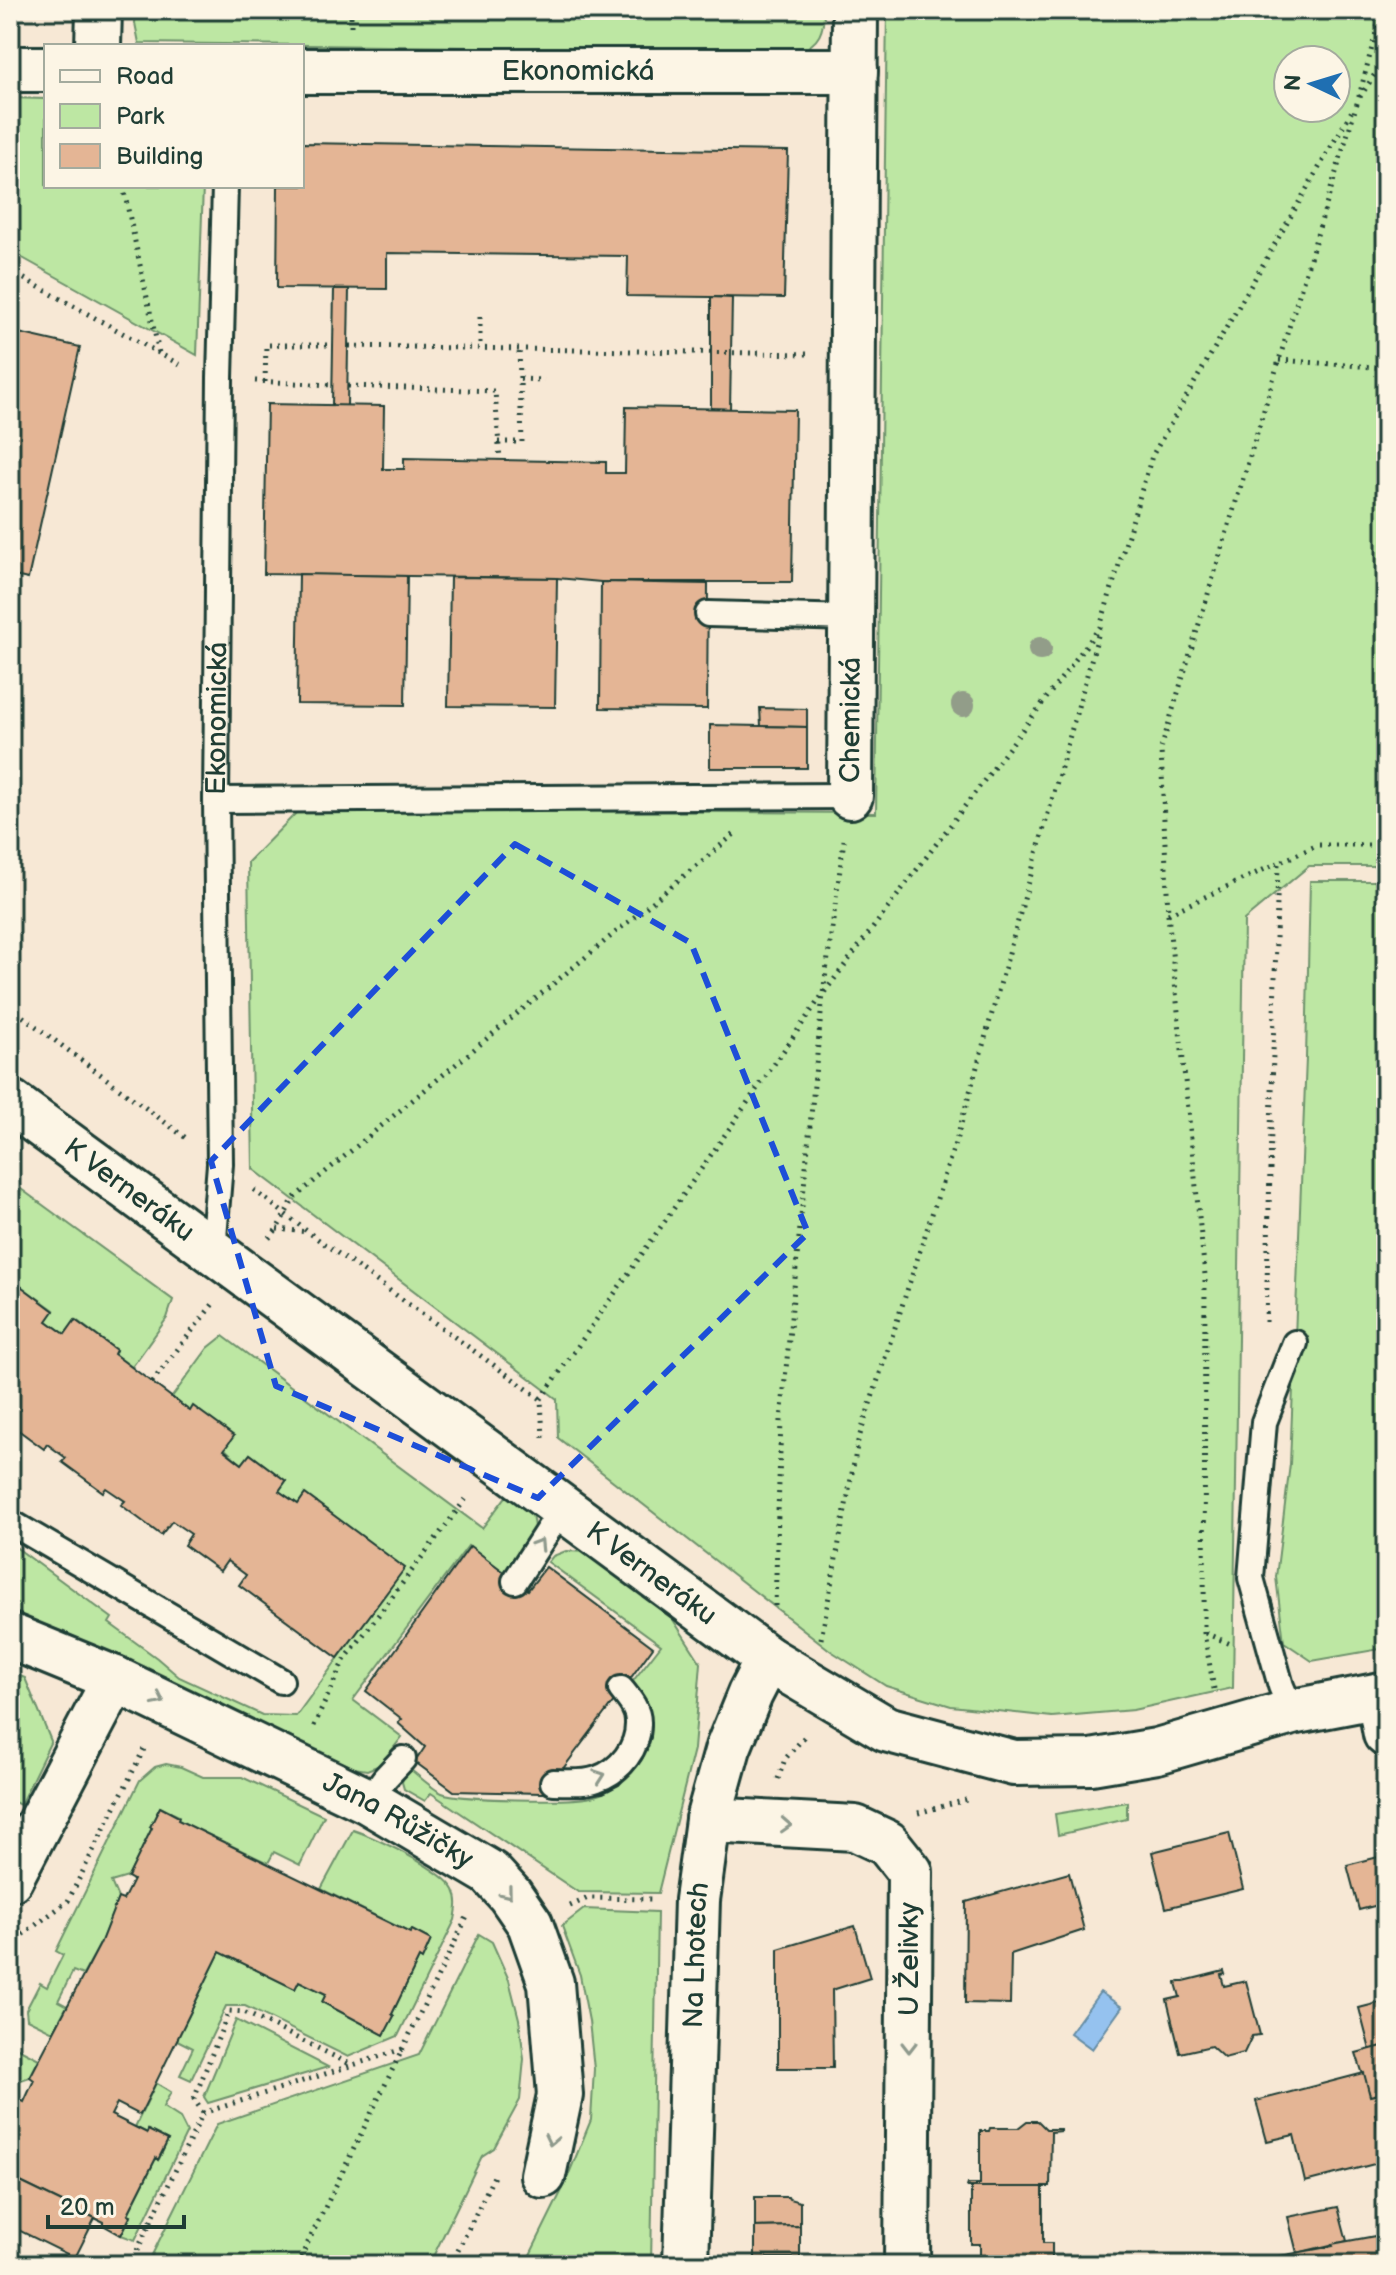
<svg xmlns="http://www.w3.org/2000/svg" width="1396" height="2275" font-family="'Balsamiq Sans',sans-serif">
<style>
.green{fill:#bde7a3;stroke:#6e926c;stroke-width:2;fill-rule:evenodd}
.water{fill:#95c2ef;stroke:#668da4;stroke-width:2}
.building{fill:#e4b595;stroke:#1f3d34;stroke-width:2;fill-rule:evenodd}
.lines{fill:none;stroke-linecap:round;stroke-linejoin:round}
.lane-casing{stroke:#1f3d34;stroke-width:30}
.street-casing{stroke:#1f3d34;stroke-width:50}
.secondary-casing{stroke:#1f3d34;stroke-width:50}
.path{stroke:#1f3d34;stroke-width:5;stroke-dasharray:2 6;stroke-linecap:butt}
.lane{stroke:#fcf5e5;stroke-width:24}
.street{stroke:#fcf5e5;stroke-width:44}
.secondary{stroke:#fcf5e5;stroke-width:44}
.tree{fill:#929d89}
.oneway{stroke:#8e998c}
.marked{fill:none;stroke:#1d4ed8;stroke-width:6;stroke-dasharray:16 10;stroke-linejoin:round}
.labels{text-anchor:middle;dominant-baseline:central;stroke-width:7;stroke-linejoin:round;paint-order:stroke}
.street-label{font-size:28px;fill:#1f3d34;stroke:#fcf5e5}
</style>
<rect width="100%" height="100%" fill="#f7e8d5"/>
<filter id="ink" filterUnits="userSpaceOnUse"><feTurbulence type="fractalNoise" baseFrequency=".0125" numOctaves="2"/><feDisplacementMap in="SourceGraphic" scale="16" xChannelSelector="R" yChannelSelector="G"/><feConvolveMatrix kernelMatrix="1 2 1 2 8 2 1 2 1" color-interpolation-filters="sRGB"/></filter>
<g filter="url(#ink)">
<g class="green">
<path d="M136,10H824C824,30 820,44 799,51L139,43L135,23Z"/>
<path d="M887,10H1386V866H1309L1244,920L1233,1688L1133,1710L1052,1717L951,1706L886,1686L831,1651L558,1438L557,1399L253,1169L248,862L300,809L876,813ZM1288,60H1336V108H1288Z"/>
<path d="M10,98L46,99V186H203L197,355L10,251Z"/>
<path d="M1310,881H1386V1648L1312,1661L1284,1642L1276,1577L1290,1464L1306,1058Z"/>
<path d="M10,1181L173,1300L167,1318L132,1367L114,1354L116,1350L76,1320L65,1334L47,1321L54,1310L18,1284L10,1294Z"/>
<path d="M223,1336L482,1528L508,1494L532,1513L535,1534L508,1575L468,1546L353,1700L402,1737L380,1765L367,1770L354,1768L68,1634L10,1612V1543L112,1618L109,1623L157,1658L179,1677L262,1715L296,1716L404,1568L305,1495L298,1504L279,1491L286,1481L250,1454L242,1464C216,1444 199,1417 172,1397L208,1348Z"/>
<path d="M566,1551L587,1552L670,1615L701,1663L694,1749L658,1893L578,1892L431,1793L425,1801L404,1789L402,1782L407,1767C417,1774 432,1789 442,1793C459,1800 572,1802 591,1797C645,1783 668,1726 633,1681L661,1645L548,1562L553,1556Z"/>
<path d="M10,1672L25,1678L51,1741L20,1805L10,1800Z"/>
<path d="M166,1764L181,1767L203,1777H242L324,1816L300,1865L274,1852L268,1863L178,1820L179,1816L160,1807L150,1827L152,1828L128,1877L111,1882L118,1898L100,1944L83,1975L73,1971L58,2001L67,2006L53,2032L27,2019L26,2010L40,1983L47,1987L63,1955L56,1951L140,1780L155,1767Z"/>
<path d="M1127,1802V1819L1058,1835L1055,1814Z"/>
<path d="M353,1830C374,1837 444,1870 454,1890C459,1900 457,1909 455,1920L398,2036L348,2057L245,2006H226L191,2080L180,2075L193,2048L177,2040L220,1952L295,1989L299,1981L326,1994L322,2002L384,2035L394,2016L392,2014L419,1958L422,1959L431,1940L412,1930L410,1933L321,1889Z"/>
<path d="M584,1909L657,1912L651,2265H525L563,2188L591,2120L594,2069L589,2021L580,1975L562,1926Z"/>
<path d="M479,1934L492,1942L509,1980L519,2019L524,2059L520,2100L494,2148L482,2156L429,2265H147L217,2124L419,2055Z"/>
<path d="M236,2020L328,2067L208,2103L204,2097Z"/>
<path d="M10,2044L39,2059L30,2077L12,2083L19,2099L10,2095Z"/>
<path d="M156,2083L171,2092L163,2107L180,2118L187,2132L135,2240L121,2235L131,2216L128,2214L156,2158L159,2159L168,2140L149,2131L147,2133L135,2127Z"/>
</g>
<path class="water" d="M1100,1992L1122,2007L1092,2049L1070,2033Z"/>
<g class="building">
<path d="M302,143L788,151L784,298L627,296L628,256L387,253V289L277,288L278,186H302Z"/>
<path d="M334,289H349L347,406H332Z"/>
<path d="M711,297L732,298L730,409L711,408Z"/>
<path d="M10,331L80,347L28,579L10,575Z"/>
<path d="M267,404L384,406L383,469H404V458L606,462V473H625L626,407L795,410L792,582H601L557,578L264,574Z"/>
<path d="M299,574L407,576L405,705L297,704Z"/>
<path d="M450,577L557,578L555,707L448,706Z"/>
<path d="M601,582L708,584L707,709L600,708Z"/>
<path d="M760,708L807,709V727L761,726Z"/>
<path d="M710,725L807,727V768H710Z"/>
<path d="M18,1284L54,1311L47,1321L65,1334L75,1320L116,1350L114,1354L190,1411L193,1406L234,1436L224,1450L242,1464L250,1454L286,1481L279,1491L298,1504L305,1494L405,1568L338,1658L239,1585L246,1575L227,1561L220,1571L184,1545L191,1534L172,1521L161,1535L121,1505L125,1501L106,1488L103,1492L62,1462L66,1458L47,1444L44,1449L10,1424V1409L13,1404L10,1402V1294Z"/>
<path d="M470,1546L528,1590L546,1567L653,1647L630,1679L641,1692L651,1718V1737L642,1759L619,1785L603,1793L586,1794L454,1791L415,1762L425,1747L398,1723L402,1719L366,1691ZM614,1701L621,1708L626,1725L622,1742L611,1758L598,1767L584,1770H562Z"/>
<path d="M160,1807L179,1817L178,1820L410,1933L412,1930L431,1940L422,1960L419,1958L392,2014L394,2016L384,2035L322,2002L326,1994L299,1981L295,1989L220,1952L140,2115L117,2103L111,2115L147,2133L148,2130L168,2140L158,2160L156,2158L128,2214L131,2215L121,2235L103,2225V2222L10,2177V2117L19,2099L24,2102L34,2080L30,2077L100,1944L118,1898L123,1900L133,1880L128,1877L152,1828L150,1827Z"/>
<path d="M1229,1833L1243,1889L1166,1908L1152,1852Z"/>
<path d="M1386,1855V1903L1359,1910L1347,1865Z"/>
<path d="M1069,1873L1084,1930L1011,1954L1010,2004L965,2003L966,1902Z"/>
<path d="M855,1926L870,1978L832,1990L833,2068H778V1949Z"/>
<path d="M1224,1971L1225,1974L1221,1975L1224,1986L1246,1981L1260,2035L1252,2036L1244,2053L1224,2058L1211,2046L1180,2053L1167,2000L1180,1997L1176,1983Z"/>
<path d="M1386,2001V2045L1370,2050L1359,2008Z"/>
<path d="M1386,2045V2094L1370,2096L1356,2053Z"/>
<path d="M1364,2073L1370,2096L1380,2094L1385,2111L1375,2114L1386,2161L1305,2182L1294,2135L1267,2141L1256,2101Z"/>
<path d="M10,2095L19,2099L10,2117Z"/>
<path d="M1027,2121H1038L1046,2129H1061V2131L1051,2132L1050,2187H967L968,2184H980V2131H989L990,2128H1018Z"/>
<path d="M10,2177L95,2218L75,2258L10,2226Z"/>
<path d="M971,2187H1043V2243H1052V2264H980V2244H971Z"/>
<path d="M755,2197H788L789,2199L800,2202V2226L755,2227Z"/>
<path d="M1338,2207L1347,2241L1297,2253L1288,2217Z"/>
<path d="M800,2226V2258H755V2227Z"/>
<path d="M1386,2234V2265H1282L1280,2256L1333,2246L1332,2244Z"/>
</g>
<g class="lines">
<g class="lane-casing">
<g id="lane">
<path d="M708,614L851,618"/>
<path d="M216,800L850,796"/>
<path id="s1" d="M213,1250L220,1164L216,800L220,378L225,186"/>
<path d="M10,1522L281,1681"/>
<path d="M515,1581L563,1507"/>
<path d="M1292,1712L1281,1686L1251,1578L1264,1422L1295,1343"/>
<path d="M553,1782C567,1782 584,1784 597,1779C620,1771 639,1748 638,1722C638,1709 629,1699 621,1689"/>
<path d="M368,1801L385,1778L403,1759"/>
</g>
</g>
<g class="street-casing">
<g id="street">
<path d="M98,46L99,10"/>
<path d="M10,69H46"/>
<path id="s2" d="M302,71H855"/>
<path id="s3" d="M850,796L855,10"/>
<path id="s4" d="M10,1636L115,1679L368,1801L490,1873L510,1895L530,1924L551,1983L560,2095L543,2175"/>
<path d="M1379,1696L1386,1734"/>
<path d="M708,1820L855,1828L887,1843L910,1872L907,2265"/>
<path d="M10,1879L115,1679"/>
<path id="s5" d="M686,2265L697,1900L708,1820L728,1748L750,1694L768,1659"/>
</g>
</g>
<g class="secondary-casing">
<g id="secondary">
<path id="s6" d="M10,1102L768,1659L886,1729L1014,1763L1091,1762L1157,1751L1292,1712L1386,1694"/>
</g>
</g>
<g class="path">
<path d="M351,26V10"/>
<path d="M1360,97L1386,57"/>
<path d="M123,186L159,353"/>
<path d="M10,271L184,367"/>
<path d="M480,317V347"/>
<path d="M349,346L808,354"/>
<path d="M1279,360L1386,368"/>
<path d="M520,379L544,380"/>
<path d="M255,381L332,385"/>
<path d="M265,382L266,345H333"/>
<path d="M348,386L495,391L500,460"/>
<path d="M498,442H522L519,348"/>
<path d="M1168,914L1278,863"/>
<path d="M10,1007L186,1138"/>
<path d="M254,1190L308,1232L541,1399L543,1438"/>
<path d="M277,1229L308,1232"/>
<path d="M269,1238L277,1229L294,1198L737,832"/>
<path d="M1266,1322L1278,863L1318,845H1386"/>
<path d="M152,1382L213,1304"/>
<path d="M541,1399L823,994L1100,627L1152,456L1353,109"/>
<path d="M775,1606L781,1420L823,994L844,840"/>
<path d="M1205,1633L1233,1645"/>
<path d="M821,1639L858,1441L959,1131L1099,632"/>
<path d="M1214,1689L1204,1633L1205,1275L1168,914L1161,749L1358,100L1382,10"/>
<path d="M314,1726L343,1662L468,1496"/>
<path d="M778,1779L785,1759L806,1735"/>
<path d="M918,1813L970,1799"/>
<path d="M570,1906L588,1898L655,1899"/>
<path d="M10,1944L68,1901L145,1747"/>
<path d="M203,2113L194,2099L229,2011L244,2012L352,2065"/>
<path d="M130,2265L203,2113L403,2049"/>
<path d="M297,2265L469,1913"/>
<path d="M451,2265L496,2172"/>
</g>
<use href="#lane" class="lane"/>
<use href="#street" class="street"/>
<use href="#secondary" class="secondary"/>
</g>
<g class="tree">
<circle cx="1040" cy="649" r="12"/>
<circle cx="963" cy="705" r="12"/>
</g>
<defs><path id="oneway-chevron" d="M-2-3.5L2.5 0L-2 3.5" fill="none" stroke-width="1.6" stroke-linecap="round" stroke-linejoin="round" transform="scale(2)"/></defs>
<g class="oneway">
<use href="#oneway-chevron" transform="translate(539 1544) rotate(-58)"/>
<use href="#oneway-chevron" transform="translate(159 1700) rotate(26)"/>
<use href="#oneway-chevron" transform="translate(600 1776) rotate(-20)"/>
<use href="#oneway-chevron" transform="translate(786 1825) rotate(3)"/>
<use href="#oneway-chevron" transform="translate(507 1893) rotate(51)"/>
<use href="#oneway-chevron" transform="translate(909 2047) rotate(90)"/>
<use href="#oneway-chevron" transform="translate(551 2140) rotate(102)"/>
</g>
</g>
<path class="marked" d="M515,844L691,943L808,1233L538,1498L276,1386L211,1161Z"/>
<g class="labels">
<g class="street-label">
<text stroke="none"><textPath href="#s2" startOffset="276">Ekonomická</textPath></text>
<text stroke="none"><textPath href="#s1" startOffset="532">Ekonomická</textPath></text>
<text stroke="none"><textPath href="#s3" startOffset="76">Chemická</textPath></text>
<text stroke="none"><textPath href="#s6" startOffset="148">K Verneráku</textPath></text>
<text stroke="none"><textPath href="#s6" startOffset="796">K Verneráku</textPath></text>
<text stroke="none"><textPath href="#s4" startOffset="430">Jana Růžičky</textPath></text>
<text stroke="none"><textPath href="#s5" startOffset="310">Na Lhotech</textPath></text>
<text transform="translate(909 1959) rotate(-90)">U Želivky</text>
</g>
</g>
<rect width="1396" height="2275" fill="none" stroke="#fcf5e5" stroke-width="40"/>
<rect x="20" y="20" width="1356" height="2235" fill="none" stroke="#1f3d34" stroke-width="3" filter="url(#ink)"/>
<rect x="44" y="44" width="260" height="144" fill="#fcf5e5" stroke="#a4ab9e" stroke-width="2"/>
<rect x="60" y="70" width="40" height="12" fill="#fcf5e5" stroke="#a4ab9e" stroke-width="2"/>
<text x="116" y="84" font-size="24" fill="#1f3d34">Road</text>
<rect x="60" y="104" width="40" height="24" fill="#bde7a3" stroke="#a4ab9e" stroke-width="2"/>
<text x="116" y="124" font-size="24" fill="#1f3d34">Park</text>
<rect x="60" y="144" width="40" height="24" fill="#e4b595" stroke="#a4ab9e" stroke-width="2"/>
<text x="116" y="164" font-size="24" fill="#1f3d34">Building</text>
<g transform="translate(1312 84) rotate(274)"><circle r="38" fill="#fcf5e5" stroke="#a4ab9e" stroke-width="2"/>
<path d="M0-6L14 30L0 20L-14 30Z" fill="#1f6fb2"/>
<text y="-12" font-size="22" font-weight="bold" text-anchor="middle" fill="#1f3d34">N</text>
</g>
<path d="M48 2215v12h136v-12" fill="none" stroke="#1f3d34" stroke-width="4"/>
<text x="60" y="2215" font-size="24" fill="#1f3d34" stroke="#fcf5e5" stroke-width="6" paint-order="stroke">20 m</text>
</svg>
